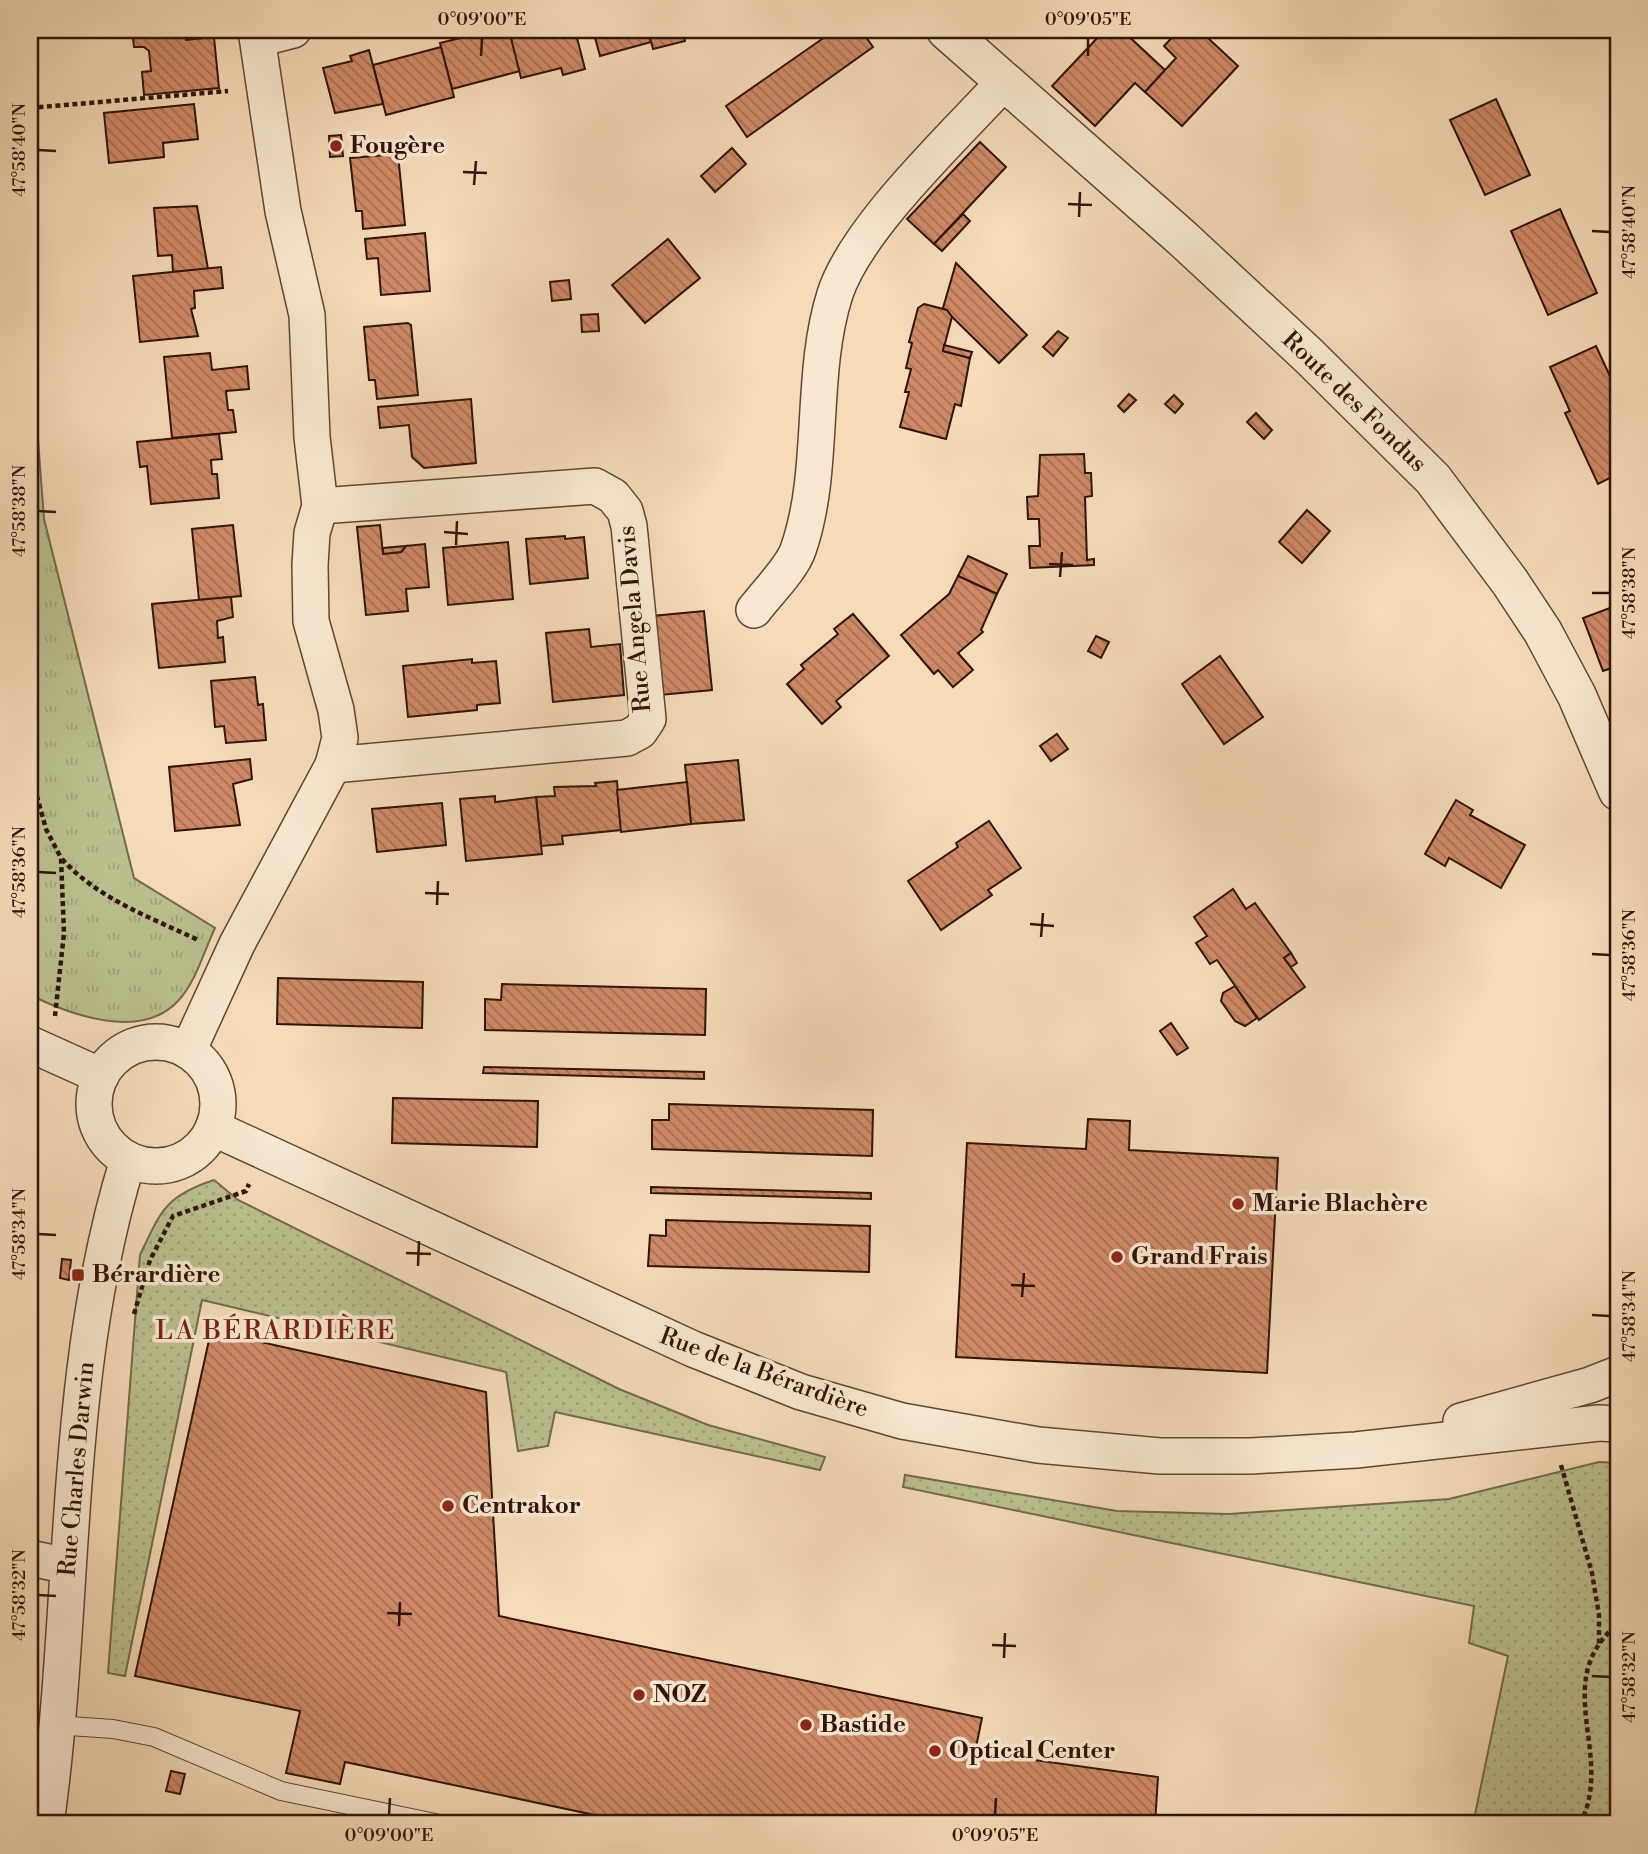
<svg xmlns="http://www.w3.org/2000/svg" width="1648" height="1854" font-family="'Libre Bodoni',serif">
<style>
.grass{fill:url(#grass-dots);stroke:#756a4b;stroke-width:2}
.park{fill:url(#park-tufts);stroke:#756a4b;stroke-width:2}
.building{fill:url(#building-back-hatch);stroke:#2f1407;stroke-width:2}
.lines{fill:none;stroke-linecap:round;stroke-linejoin:round}
.service-casing{stroke:#604633;stroke-width:20}
.minor-casing{stroke:#604633;stroke-width:38}
.tertiary-casing{stroke:#604633;stroke-width:41}
.path{stroke:#2f1407;stroke-width:4.5;stroke-dasharray:5 3.5;stroke-linecap:butt}
.service{stroke:#f8e8d1;stroke-width:18}
.minor{stroke:#f8e8d1;stroke-width:35}
.tertiary{stroke:#f8e8d1;stroke-width:38}
.ticks{fill:none;stroke:#2f1407;stroke-width:2.5}
.poi-dot{fill:#8f2418;stroke:#f8e8d1;stroke-width:2.5}
.labels{text-anchor:middle;dominant-baseline:central;stroke-width:7;stroke-linejoin:round;paint-order:stroke}
.poi-label{font-size:24px;font-weight:bold;fill:#2f1407;stroke:#f8e8d1;text-anchor:start}
.street-label{font-size:24px;fill:#2f1407;stroke:#f8e8d1}
.neighbourhood-label{font-size:26px;letter-spacing:2px;fill:#7a1f14;stroke:#f8e8d1}
.neatline{fill:none;stroke:#2f1407;stroke-width:2.5}
.ticks-label{font-size:18px;text-anchor:middle;fill:#2f1407}
</style>
<defs>
<pattern id="grass-dots" width="8" height="8" patternUnits="userSpaceOnUse" patternTransform="scale(1.75)"><rect width="8" height="8" fill="#bbc08f"/><path d="M2 2h.1M6 6h.1" fill="none" stroke="#a1a47a" stroke-width="1.8" stroke-linecap="round"/></pattern>
<pattern id="park-tufts" width="24" height="20" patternUnits="userSpaceOnUse" patternTransform="scale(1.75)"><rect width="24" height="20" fill="#bbc08f"/><path d="M3 7l-1-3M5 7V3M7 7l1-3M15 17l-1-3M17 17v-4M19 17l1-3" fill="none" stroke="#a1a47a"/></pattern>
<pattern id="building-back-hatch" width="6" height="6" patternUnits="userSpaceOnUse" patternTransform="scale(1.75)"><rect width="6" height="6" fill="#cf8966"/><path d="M-1 5l2 2M0 0l6 6M5-1l2 2" fill="none" stroke="#a86f52"/></pattern>
</defs>
<rect width="100%" height="100%" fill="#f5dbb8"/>
<filter id="stains"><feTurbulence type="fractalNoise" baseFrequency=".00286" numOctaves="4"/><feColorMatrix values="0 0 0 0 .2 0 0 0 0 .09 0 0 0 0 .02 0 0 0 .5 -.17"/></filter>
<radialGradient id="worn" r=".72"><stop offset=".6" stop-color="#630" stop-opacity="0"/><stop offset="1" stop-color="#630" stop-opacity=".3"/></radialGradient>
<g class="grass">
<path d="M214,1180L238,1200L619,1389L708,1425L825,1457L820,1470L555,1412L548,1446L518,1451L506,1372L202,1300L125,1676L108,1673L140,1255C161,1211 165,1196 214,1180Z"/>
<path d="M1599,1462L1618,1463V1824H1473L1508,1656L1469,1643L1474,1606L903,1487L905,1475L1117,1511L1229,1514L1449,1499Z"/>
</g>
<path class="park" d="M30,333L44,519L134,878L215,928C204,951 196,982 178,1001C141,1041 71,1015 30,995Z"/>
<g class="building">
<path d="M33,30L35,46L30,47V31Z"/>
<path d="M132,30H184L186,40L214,37L219,88L144,95L142,72L151,71L149,51L144,47H134Z"/>
<path d="M493,30H509L520,71L452,89L440,43Z"/>
<path d="M526,30H575L585,69L563,75L561,68L521,78L510,34Z"/>
<path d="M593,30H648L651,42L600,56Z"/>
<path d="M648,30H693L683,33L685,41L653,49Z"/>
<path d="M835,30H861L873,47L747,137L726,106Z"/>
<path d="M1094,30H1122L1165,70L1145,92L1135,83L1095,126L1052,86L1100,35Z"/>
<path d="M1179,30H1218L1209,39L1238,66L1182,126L1145,92L1176,58L1164,46Z"/>
<path d="M441,47L454,97L386,115L373,65Z"/>
<path d="M369,50L383,104L335,113L323,68L352,61L350,56Z"/>
<path d="M1496,99L1530,175L1485,195L1450,120Z"/>
<path d="M194,104L198,139L163,143L164,157L109,163L104,113Z"/>
<path d="M341,135L343,156L330,157L329,136Z"/>
<path d="M980,142L1006,167L934,244L907,219Z"/>
<path d="M732,148L746,164L715,192L701,176Z"/>
<path d="M398,154L405,225L363,229L362,211H356L350,158Z"/>
<path d="M197,206L208,269L173,272L172,255L158,256L154,208Z"/>
<path d="M1560,209L1597,293L1548,315L1511,231Z"/>
<path d="M963,214L970,221L942,251L934,244Z"/>
<path d="M425,233L430,291L381,295L378,258L367,259L365,239Z"/>
<path d="M668,239L700,278L645,323L612,285Z"/>
<path d="M956,263L1027,335L999,363L943,308Z"/>
<path d="M221,267L223,288L194,291L195,308L191,309L198,336L140,342L133,276Z"/>
<path d="M569,280L571,299L552,301L550,282Z"/>
<path d="M924,304L947,310L952,317L943,351L970,358L961,406L955,404L946,439L900,427L909,392H905L911,369L906,368L912,343L909,342L918,308Z"/>
<path d="M598,314L599,331L582,332L581,315Z"/>
<path d="M408,323L411,325L418,395L377,399L375,380H369L364,327Z"/>
<path d="M1058,331L1068,338L1053,356L1043,347Z"/>
<path d="M944,345L972,352L970,358L943,351Z"/>
<path d="M1596,346L1616,389L1611,392L1618,408V474L1598,484L1565,413L1570,411L1550,367Z"/>
<path d="M210,353L212,370L247,366L249,389L226,391L228,410H233L236,432L172,438L164,357Z"/>
<path d="M1129,394L1136,400L1124,412L1118,406Z"/>
<path d="M1174,395L1183,404L1175,413L1165,404Z"/>
<path d="M471,399L476,463L424,468L412,457L409,425L380,428L378,407Z"/>
<path d="M1256,413L1272,430L1264,439L1247,422Z"/>
<path d="M219,434L222,459L211,460L212,474H217L219,498L151,504L147,466L140,467L137,442Z"/>
<path d="M1084,454L1085,473H1091L1092,496L1085,497L1087,560L1094,559V565L1030,568L1029,546H1040L1039,519H1028L1027,497L1038,496L1040,455Z"/>
<path d="M1307,510L1330,531L1302,563L1279,542Z"/>
<path d="M233,525L241,596L199,600L192,529Z"/>
<path d="M380,525L383,554L401,552L406,546L425,544L429,587L406,589L408,611L366,615L357,527Z"/>
<path d="M565,536V539L584,537L588,578L530,584L526,539Z"/>
<path d="M508,542L513,599L448,605L443,548Z"/>
<path d="M406,546L401,552L383,554V548Z"/>
<path d="M968,556L1007,574L997,594L958,576Z"/>
<path d="M958,576L997,594L981,630L983,632L958,653L973,670L953,687L938,670L934,674L901,635L949,594Z"/>
<path d="M231,597L233,617L217,621L218,638L223,637L225,662L159,668L152,604Z"/>
<path d="M1618,605V666L1603,671L1583,618Z"/>
<path d="M704,611L712,690L660,695L652,616Z"/>
<path d="M853,614L889,656L836,701L841,707L822,724L787,684L804,669L801,665L838,634L834,629Z"/>
<path d="M589,629L591,647L620,644L624,695L553,702L546,633Z"/>
<path d="M1096,636L1109,642L1101,658L1088,651Z"/>
<path d="M1220,656L1263,717L1224,744L1182,684Z"/>
<path d="M472,659V663L496,661L500,703L477,705V710L408,717L403,666Z"/>
<path d="M255,677L258,705L263,704L266,740L226,743L224,726L215,727L211,681Z"/>
<path d="M1057,734L1068,749L1051,761L1040,746Z"/>
<path d="M250,759L252,779L233,784L240,825L175,831L169,767Z"/>
<path d="M738,760L744,820L691,824L685,765Z"/>
<path d="M617,781L621,830L562,836L563,844L541,846L536,797L555,796L554,787L596,786L595,783Z"/>
<path d="M687,782L691,824L621,832L617,790Z"/>
<path d="M495,796V802L536,797L542,854L466,861L460,799Z"/>
<path d="M1456,800L1473,810L1470,815L1525,845L1501,888L1449,858L1445,866L1425,854Z"/>
<path d="M442,803L446,845L377,852L372,809Z"/>
<path d="M989,821L1021,868L988,890L992,895L941,930L908,881L958,847L956,843Z"/>
<path d="M1233,889L1246,909L1255,903L1291,953L1284,958L1305,987L1259,1020L1217,960L1210,964L1196,943L1207,936L1194,917Z"/>
<path d="M1291,953L1297,963L1291,967L1284,958Z"/>
<path d="M278,978L423,982L422,1028L277,1024Z"/>
<path d="M502,984L706,989L705,1035L485,1030V999L501,1000Z"/>
<path d="M1235,986L1257,1018L1245,1026L1235,1021L1221,1001L1223,993Z"/>
<path d="M1171,1023L1188,1048L1177,1055L1160,1031Z"/>
<path d="M484,1067L704,1072V1079L483,1073Z"/>
<path d="M393,1098L538,1101L537,1147L392,1143Z"/>
<path d="M669,1104L873,1110L872,1156L652,1149V1120H669Z"/>
<path d="M1088,1119L1130,1121L1129,1150L1278,1158L1267,1373L956,1357L967,1143L1086,1149Z"/>
<path d="M651,1187L871,1193V1199L651,1193Z"/>
<path d="M666,1220L870,1226L869,1272L648,1266L650,1235L666,1236Z"/>
<path d="M62,1259L71,1260L69,1280L60,1278Z"/>
<path d="M211,1331L486,1392L499,1616L982,1718L975,1752L1158,1777L1155,1824H637L345,1762L340,1784L286,1773L300,1711L135,1676Z"/>
<path d="M171,1771L185,1774L180,1794L166,1791Z"/>
</g>
<g class="lines">
<g class="service-casing">
<path id="service" d="M55,1725L113,1729L154,1737L281,1791L440,1824"/>
</g>
<g class="minor-casing">
<g id="minor">
<path d="M258,39L293,30"/>
<path d="M320,506L595,486L613,496L625,511L629,526L648,719L640,731L627,738L333,765"/>
<path d="M754,610C766,594 792,568 798,550C826,471 809,375 835,294C857,227 954,137 1003,83"/>
<circle cx="156" cy="1104" r="62"/>
<path d="M30,1044L101,1076"/>
<path d="M188,1051L237,944L333,765L340,738L336,710L311,621L310,565L312,533L320,506L312,437L307,315L283,211L256,30"/>
<path d="M213,1128L693,1349L801,1392L902,1421L1038,1445L1160,1456H1251L1356,1450L1599,1423L1618,1424"/>
<path d="M1461,1421L1590,1385L1618,1374"/>
<path d="M30,1558L68,1566"/>
<path d="M46,1824C77,1603 61,1375 128,1160"/>
</g>
</g>
<g class="tertiary-casing">
<path id="tertiary" d="M946,30L1182,238L1309,356L1433,479L1510,582L1543,632L1577,696L1618,791"/>
</g>
<g class="path">
<path d="M30,108L228,91"/>
<path d="M30,771L46,829L61,858L64,933L55,1016"/>
<path d="M62,859C98,899 150,917 198,940"/>
<path d="M134,1314L150,1260L173,1216L246,1191L249,1184"/>
<path d="M1561,1465L1592,1573L1599,1615V1644"/>
<path d="M1580,1824C1616,1755 1548,1681 1618,1624"/>
</g>
<use href="#service" class="service"/>
<use href="#minor" class="minor"/>
<use href="#tertiary" class="tertiary"/>
</g>
<path class="ticks" d="M481,56L482,38M1088,56V38M38,150L56,151M463,172L487,173M474,185L476,161M1068,204L1092,205M1079,217L1080,192M1592,231L1610,232M38,511L56,512M444,532L468,534M456,545L457,521M1049,564L1073,565M1060,577L1062,552M1592,593H1610M38,872L56,873M425,893L449,894M437,905L438,881M1030,924L1054,926M1041,937L1043,913M1592,954L1610,955M38,1234L56,1235M406,1253L431,1254M418,1266L419,1241M1011,1285L1035,1286M1022,1297L1024,1273M1592,1315L1610,1316M38,1595L56,1596M387,1613L412,1614M399,1626L400,1602M992,1645L1016,1646M1004,1658L1005,1633M1592,1676L1610,1677M389,1815L390,1798M995,1815L996,1798"/>
<g class="poi-dot">
<circle cx="336" cy="146" r="7"/>
<circle cx="1238" cy="1204" r="7"/>
<circle cx="1117" cy="1257" r="7"/>
<rect x="71" y="1268" width="14" height="14" rx="3.5"/>
<circle cx="448" cy="1506" r="7"/>
<circle cx="639" cy="1695" r="7"/>
<circle cx="806" cy="1725" r="7"/>
<circle cx="935" cy="1751" r="7"/>
</g>
<g class="labels">
<g class="poi-label">
<text x="350" y="146">Fougère</text>
<text x="1252" y="1204">Marie Blachère</text>
<text x="1131" y="1257">Grand Frais</text>
<text x="92" y="1275">Bérardière</text>
<text x="462" y="1506">Centrakor</text>
<text x="653" y="1695">NOZ</text>
<text x="820" y="1725">Bastide</text>
<text x="949" y="1751">Optical Center</text>
</g>
<g class="street-label">
<text transform="translate(1354 402) rotate(44)">Route des Fondus</text>
<text transform="translate(635 619) rotate(-95)">Rue Angela Davis</text>
<text transform="translate(764 1373) rotate(20)">Rue de la Bérardière</text>
<text transform="translate(77 1469) rotate(-85)">Rue Charles Darwin</text>
</g>
<g class="neighbourhood-label">
<text x="276" y="1331">LA BÉRARDIÈRE</text>
</g>
</g>
<rect width="1648" height="1854" fill="none" stroke="#f5dbb8" stroke-width="77"/>
<rect x="38" y="38" width="1572" height="1777" class="neatline"/>
<g class="ticks-label">
<text x="482" y="25">0°09'00"E</text>
<text x="1088" y="25">0°09'05"E</text>
<text transform="translate(19 150) rotate(-90)" y="6">47°58'40"N</text>
<text transform="translate(1629 232) rotate(-90)" y="6">47°58'40"N</text>
<text transform="translate(19 511) rotate(-90)" y="6">47°58'38"N</text>
<text transform="translate(1629 593) rotate(-90)" y="6">47°58'38"N</text>
<text transform="translate(19 872) rotate(-90)" y="6">47°58'36"N</text>
<text transform="translate(1629 955) rotate(-90)" y="6">47°58'36"N</text>
<text transform="translate(19 1234) rotate(-90)" y="6">47°58'34"N</text>
<text transform="translate(1629 1316) rotate(-90)" y="6">47°58'34"N</text>
<text transform="translate(19 1595) rotate(-90)" y="6">47°58'32"N</text>
<text transform="translate(1629 1677) rotate(-90)" y="6">47°58'32"N</text>
<text x="389" y="1841">0°09'00"E</text>
<text x="995" y="1841">0°09'05"E</text>
</g>
<rect width="100%" height="100%" filter="url(#stains)"/>
<rect width="100%" height="100%" fill="url(#worn)"/>
</svg>
